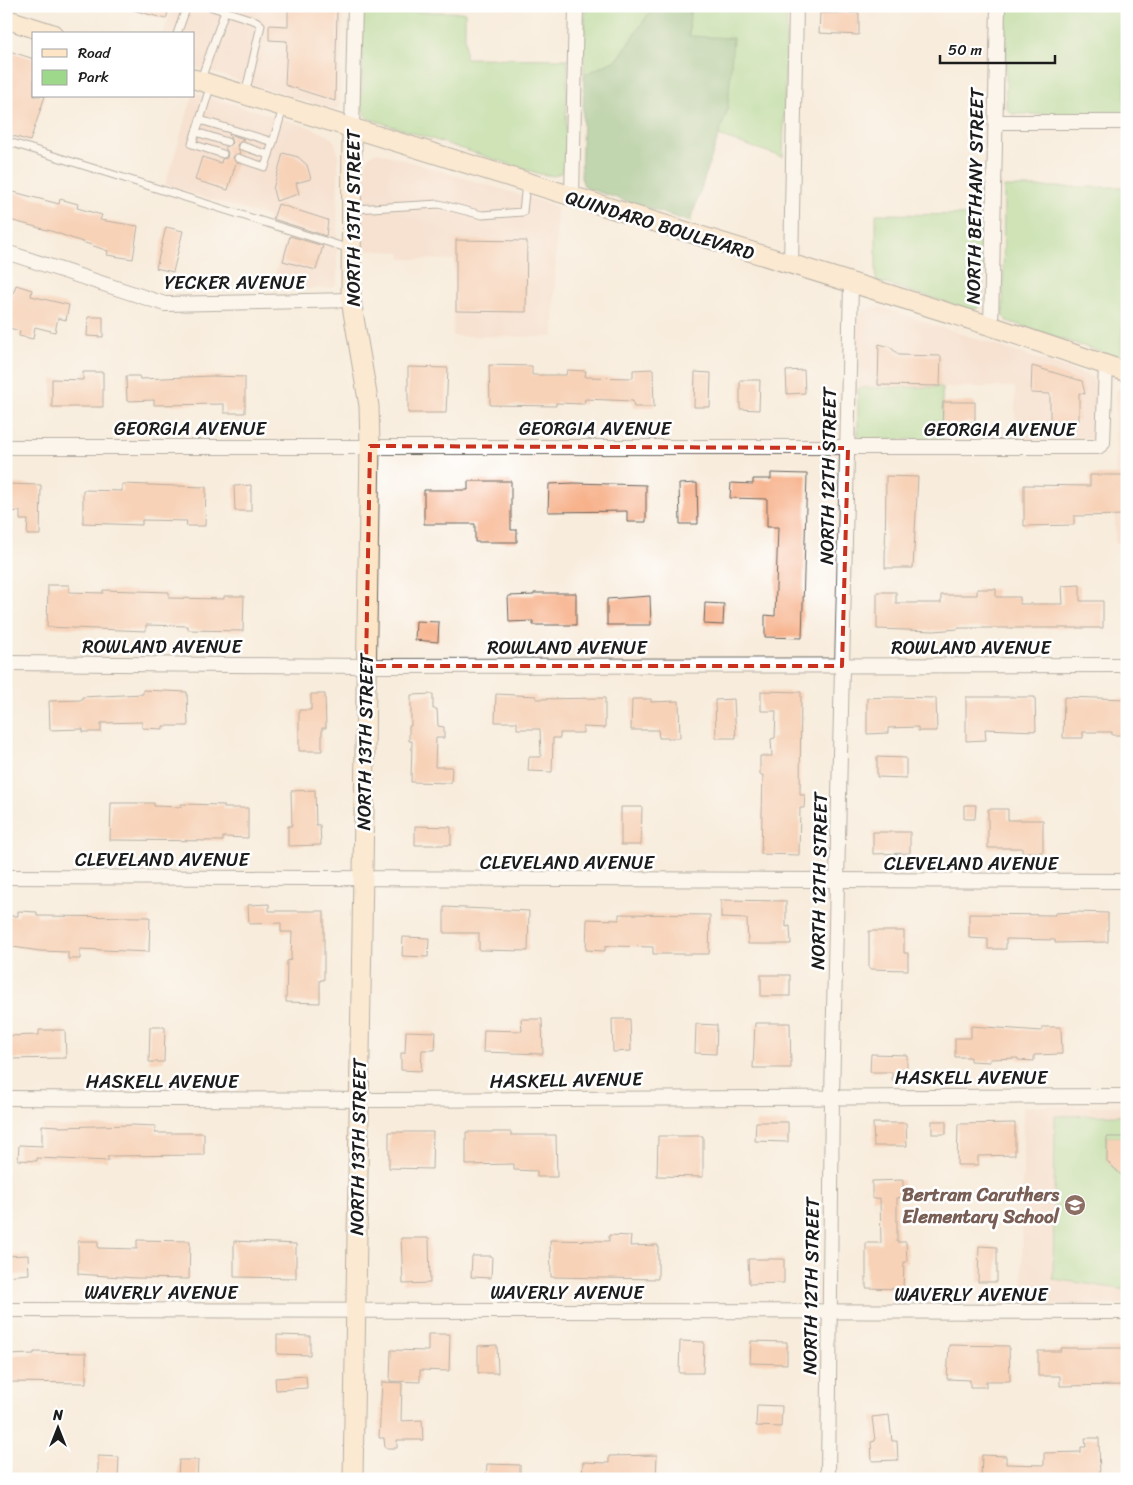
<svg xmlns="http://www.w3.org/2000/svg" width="1133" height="1485" font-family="Sriracha,sans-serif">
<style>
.built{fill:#f5d3c1}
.green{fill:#9dd88b;stroke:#5c7a54}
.forest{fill:#7eb877;stroke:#4d6a4a}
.building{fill:#f7b18a}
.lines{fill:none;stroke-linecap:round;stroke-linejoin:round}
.lane-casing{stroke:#69655f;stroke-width:9}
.street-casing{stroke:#69655f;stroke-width:16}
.secondary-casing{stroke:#69655f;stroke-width:21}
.lane{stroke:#fff;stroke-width:7}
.street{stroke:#fff;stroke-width:14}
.secondary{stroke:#fee5c5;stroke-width:19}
.marked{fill:none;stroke:#c8321e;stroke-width:4;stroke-dasharray:10 6;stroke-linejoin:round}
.labels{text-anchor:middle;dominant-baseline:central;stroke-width:5;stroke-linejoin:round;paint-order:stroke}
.street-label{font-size:19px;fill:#1c1c1c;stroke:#fff}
.education-label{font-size:19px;font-weight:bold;fill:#785e54;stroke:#fff;text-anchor:end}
</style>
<rect width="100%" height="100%" fill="#fff"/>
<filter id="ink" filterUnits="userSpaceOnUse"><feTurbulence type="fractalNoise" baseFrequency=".02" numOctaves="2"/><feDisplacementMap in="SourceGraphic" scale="10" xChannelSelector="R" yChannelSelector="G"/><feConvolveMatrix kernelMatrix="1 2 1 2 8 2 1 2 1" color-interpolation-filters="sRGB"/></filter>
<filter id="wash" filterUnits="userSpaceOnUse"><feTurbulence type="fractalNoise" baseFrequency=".0096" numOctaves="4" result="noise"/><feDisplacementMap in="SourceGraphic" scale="20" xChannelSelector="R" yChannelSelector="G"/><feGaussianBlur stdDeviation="1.12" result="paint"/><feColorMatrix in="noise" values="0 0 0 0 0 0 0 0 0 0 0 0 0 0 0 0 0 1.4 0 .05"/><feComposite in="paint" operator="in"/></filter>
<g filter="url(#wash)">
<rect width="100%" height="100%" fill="#f8ecdc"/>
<g class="built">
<path d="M172,6H329L343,11L340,108L334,110L194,67V34H163Z"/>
<path d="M194,92L309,127L329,136L335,142L338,156L337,284L331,288L270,290L287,235L266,228L268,217L165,185Z"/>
<path d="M378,152L557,206L554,337L453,336L454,260L401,259L400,252L362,250L366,163L370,155Z"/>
<path d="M871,307L883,308L1092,377L1095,385V439H1015V387L858,388V318L863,311Z"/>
<path d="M1119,387H1127V543H1115V393Z"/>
<path d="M1023,1106H1127V1304L1022,1306Z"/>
</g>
<g class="green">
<path d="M585,6H649L650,12L618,59L584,75Z"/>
<path d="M690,6H787L783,157L718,136L728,108L689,36Z"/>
<path d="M1006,6H1126L1125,115L1012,114L1006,107Z"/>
<path d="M363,12H465V58L568,59L565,163L562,172L554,176L540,174L367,118L361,105Z"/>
<path d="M1004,187H1124L1122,359L1007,321L1003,316Z"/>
<path d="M876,214L984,215L983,300L979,308L972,310L876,281Z"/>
<path d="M942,387L943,440L863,439L858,435V388Z"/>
<path d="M1127,1115V1137H1107V1161L1127,1181V1290L1053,1279L1055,1116Z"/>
</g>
<path class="forest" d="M649,6H690L689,36L733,38L728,108L690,222L589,189L584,186L581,178L584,75L618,59L650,12Z"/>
<g id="blocks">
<g class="building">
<path d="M134,6H170L166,19L133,10Z"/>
<path d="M288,6H325L337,10L335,101L285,85L287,41L269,40V25L288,26Z"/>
<path d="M820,13H859V35L819,33Z"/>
<path d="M6,50L34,59V96H45L30,141L6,134Z"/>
<path d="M229,134L244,139L237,145L240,153L233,157L236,163L228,190L195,180L202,157L221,163L222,159L227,158L228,153L225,147L232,143Z"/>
<path d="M283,153L298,157L307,165L311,179L296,183L299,194L276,201L273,189Z"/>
<path d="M6,190L59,204L60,199L78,204L77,208L102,215L100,220L138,226L133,259L107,255L108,251L51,231L6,219Z"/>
<path d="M278,204L328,220L326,236L273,219Z"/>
<path d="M166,227L183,231L173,272L156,268Z"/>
<path d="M290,236L323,246L316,270L283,261Z"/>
<path d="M456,240L527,241L526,312L456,311Z"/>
<path d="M16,285L32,290L31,296L69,305L66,320L58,318L55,332L35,327L33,339L19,336L20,331L6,327V316Z"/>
<path d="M88,317H103V337L87,336Z"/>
<path d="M879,344L890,347L899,355L941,356L940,386L878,385Z"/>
<path d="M489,365L532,366V375H566L567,370L586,371L585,377L633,378V370L653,369L654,407H634L633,401L585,399L584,404L556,403V406L490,405Z"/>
<path d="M1032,366L1082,381L1085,394L1079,393V421H1073V429H1050V394L1031,393Z"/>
<path d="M408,367L448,368L446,413H408Z"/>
<path d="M804,370L805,393L787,394L786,371Z"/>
<path d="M83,372H103V407H52V379L83,380Z"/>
<path d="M695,372L711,373L710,407H694Z"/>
<path d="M126,376H139L140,379L211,376L245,377V413H224V404L154,405V400L127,401Z"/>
<path d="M740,380H760L759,410L740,409Z"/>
<path d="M943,402H975V422H966V428H942Z"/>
<path d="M771,473L807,474L802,638L765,637V615L775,616L778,527H767V499L730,498L731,483L753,484V479H771Z"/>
<path d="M1090,475H1127V515L1074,516V525L1024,526V485L1090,486Z"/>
<path d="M886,476L918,477L913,568H885Z"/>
<path d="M468,481H511V530H517V542H475V524H424V490H468Z"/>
<path d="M574,483L646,485V522H627V511L548,512L549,484Z"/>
<path d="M697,483L698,524H680L679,484Z"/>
<path d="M6,484L41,485L40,535H27L28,520H20V511L6,512Z"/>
<path d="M122,484L206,487L205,526H186L187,521L142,520V525L83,523V490L122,491Z"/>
<path d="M251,485V511H235L234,486Z"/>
<path d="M48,585H69V592L103,593V590L169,592V598L224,599V596H244L243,631L188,630V626L146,625V631L47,627Z"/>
<path d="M1080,585V601H1103V628H958V629L934,631L877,629V592H896V603H941V595H977V589H996V597H1020V604H1063L1062,586Z"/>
<path d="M534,593H576V625H533V621L509,622L508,596L534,595Z"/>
<path d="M650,596L651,625H607V599Z"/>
<path d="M705,603L724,604L723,625L704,624Z"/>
<path d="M416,621L439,622L438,642L415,640Z"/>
<path d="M143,690L187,692L188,726H163V729L142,728V722L101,723V732H83V729L50,730L49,701L82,700V697L143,694Z"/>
<path d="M761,691L801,692L800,795H805L804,808H800L799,855L761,854L763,775H760V756H772L771,739L775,738L776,711H761Z"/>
<path d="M311,694H325L326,728H322V751H299V710H311Z"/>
<path d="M433,694V709H437L438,726L444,727V738H436L435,767H452L451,783L411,782L412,741H409V726H411V695Z"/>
<path d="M496,694L536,696V699L605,698V728L583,727V733H560V738H553L552,772L528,771L529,757H541L540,729H517V722H495Z"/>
<path d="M892,697L936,698L937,731H918V727L888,728V733L867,734V698Z"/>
<path d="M966,697H1035L1036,731L985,729L986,740L966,741Z"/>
<path d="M1064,697L1127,699V735H1112V732H1083V738H1063Z"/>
<path d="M632,699H651V702L679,701L680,738H659L658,730H631Z"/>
<path d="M734,699L736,738H716L715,700Z"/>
<path d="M877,757L906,758V778L877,777Z"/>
<path d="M315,790L316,825H320L321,845L288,846V826H292L291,791Z"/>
<path d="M111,803H154V806L181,807V804L224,805V808H248V838L223,837V841L110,840Z"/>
<path d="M964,805H976L975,819H964Z"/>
<path d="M621,807H642L641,845H621Z"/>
<path d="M988,809H1008V820H1043V852H1022V848H988Z"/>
<path d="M415,826L451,827V845H415Z"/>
<path d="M873,832H910V853L873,854Z"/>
<path d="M721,900L786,901V927L790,926L791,944H748L747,919L721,918Z"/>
<path d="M269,904V911H324V980H320V1003L286,1002L287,961L291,960L292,932H281V923L249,924L248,905Z"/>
<path d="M444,907L529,911L528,951L479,950V933H444Z"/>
<path d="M18,911L37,912V916L150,917L149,952L80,949V959H68V952L40,951L6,946V916H18Z"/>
<path d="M1076,912L1108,913V942L1055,943V940L1006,939V949H988V939L969,938V914L1055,915V913Z"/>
<path d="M619,914L710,915L709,954H653V947L612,946L605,947V951L586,950L587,919L619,920Z"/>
<path d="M869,931H904V953H908V970L869,969Z"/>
<path d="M403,937L429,938L428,957L402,956Z"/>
<rect x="761" y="975" width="29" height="21"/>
<path d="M521,1019H542L543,1054L483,1052L484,1030L522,1031Z"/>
<path d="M612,1019H630L631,1051L613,1052Z"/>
<path d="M755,1023H790L791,1068H753Z"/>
<path d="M696,1024L717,1025L716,1054L695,1053Z"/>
<path d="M971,1026L1042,1031V1027H1061L1062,1054L1034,1055V1061L1018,1060V1058L990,1059V1062L970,1061V1057H955V1038H971Z"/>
<path d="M150,1027H165L164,1062H149Z"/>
<path d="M39,1030H65L66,1058L6,1059V1036L39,1035Z"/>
<path d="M406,1031L436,1032L435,1050H422L421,1071L401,1070V1053H405Z"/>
<path d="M871,1054L907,1055V1082L892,1081V1072H870Z"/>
<rect x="932" y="1121" width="14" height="13"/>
<path d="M756,1122H788V1142L755,1141Z"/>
<path d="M873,1123H906L907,1146H874Z"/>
<path d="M1015,1123V1155L978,1156V1165H957L958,1124Z"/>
<path d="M42,1125L59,1126V1127L132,1125L156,1126L155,1133H204V1155L108,1156V1161L37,1158V1161L18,1160L19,1145L42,1146Z"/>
<path d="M389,1132H433L432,1169L389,1168Z"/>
<path d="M466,1132H511V1135H556L557,1177H537V1171L514,1170V1164L466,1165Z"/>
<path d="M658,1136H703V1177L657,1176Z"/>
<path d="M1107,1137H1127V1181L1107,1161Z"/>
<path d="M903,1180V1197L897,1198V1242H906L907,1262H904L903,1289L866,1288V1243H881L880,1198L872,1199V1181Z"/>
<path d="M609,1235L631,1236L630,1246L658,1245V1279L551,1277L550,1240L609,1241Z"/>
<path d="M401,1238H429L430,1283L403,1284Z"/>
<path d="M137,1240L190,1241L189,1279L136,1278L78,1274V1241H98V1248L137,1249Z"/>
<path d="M234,1241L296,1244V1278L234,1277Z"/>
<path d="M979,1246L997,1247V1282H978Z"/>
<path d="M28,1255L29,1274L6,1276V1256Z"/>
<path d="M472,1256H492L491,1278L471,1277Z"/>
<path d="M748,1259H784V1283L749,1284Z"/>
<path d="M428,1334H450L449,1371L420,1370V1382L390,1381L391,1350L428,1351Z"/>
<path d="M277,1335L310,1336V1355L277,1354Z"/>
<path d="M680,1341L704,1342L703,1373H679Z"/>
<path d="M751,1341L787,1342V1364L750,1363Z"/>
<path d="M497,1345L498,1373H478V1346Z"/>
<path d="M949,1345L1009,1346L1010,1381H986V1387H970V1380L947,1379Z"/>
<path d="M1061,1348H1123V1385L1060,1386V1376H1038V1351H1061Z"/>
<path d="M34,1352L86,1353V1383L6,1382V1355L34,1354Z"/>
<path d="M306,1376L307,1388L276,1390L275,1378Z"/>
<path d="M382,1382L402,1383L401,1421L422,1420L423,1440H397V1448H385L384,1438H379Z"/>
<path d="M757,1405L782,1406L781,1427L756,1426Z"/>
<path d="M889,1415L892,1441H897L898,1460L872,1461L871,1442L875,1441L872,1417Z"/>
<path d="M1085,1438H1099L1100,1479H981L982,1455L1006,1456V1464L1044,1465V1453L1081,1452V1447H1086Z"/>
<path d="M657,1455L656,1479H582L583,1462L609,1463V1456Z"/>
<path d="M98,1456L119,1457L118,1479H98Z"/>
<path d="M179,1460H198L197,1479H178Z"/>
<path d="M487,1464L520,1465V1479H486Z"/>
</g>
</g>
</g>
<g filter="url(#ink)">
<use href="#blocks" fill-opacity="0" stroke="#69655f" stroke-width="1"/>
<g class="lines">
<g class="lane-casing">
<g id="lane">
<path d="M209,6L256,21L261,25L245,95"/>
<path d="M177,34L187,6"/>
<path d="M201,79L225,11"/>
<path d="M211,84L200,120L273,142L283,108"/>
<path d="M200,120L192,144L223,154"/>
<path d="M196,132L227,142"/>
<path d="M6,141L350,249"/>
<path d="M242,146L269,155"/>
<path d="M238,158L265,167L273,142"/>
<path d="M354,209L439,204L482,215L523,212L526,183"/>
</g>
</g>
<g class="street-casing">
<g id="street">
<path d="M996,122H1127"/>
<path d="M352,129L355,6"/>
<path d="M572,197L576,6"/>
<path d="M6,252L165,304L351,300"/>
<path d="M791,266L796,6"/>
<path d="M991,326L998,6"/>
<path d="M6,447H1098L1103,443L1106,365"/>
<path d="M6,663L366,666L1127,665"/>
<path d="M6,877L1127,881"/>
<path d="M6,1098L376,1100L1127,1096"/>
<path d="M6,1310L1127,1312"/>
<path d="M828,1479L832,1096L851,284"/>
</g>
</g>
<g class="secondary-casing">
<g id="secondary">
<path d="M6,19L53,34"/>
<path d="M194,79L991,326L1127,372"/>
<path d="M352,129L351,300L369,406L370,446L353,1479"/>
</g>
</g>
<use href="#lane" class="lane"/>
<use href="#street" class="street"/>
<use href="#secondary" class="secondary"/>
</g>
</g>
<path d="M0 0H1133V1485H0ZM370,446L848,448L842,666H366Z" fill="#f8ecdc" fill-opacity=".55" fill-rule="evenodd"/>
<path class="marked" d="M370,446L848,448L842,666H366Z"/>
<defs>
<g id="school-disc" transform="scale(1.125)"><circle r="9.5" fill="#8d6e63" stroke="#fff"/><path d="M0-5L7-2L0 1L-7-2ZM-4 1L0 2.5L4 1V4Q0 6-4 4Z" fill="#fff"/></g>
</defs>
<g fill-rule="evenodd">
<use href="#school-disc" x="1075" y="1205"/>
</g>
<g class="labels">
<g class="street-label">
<text transform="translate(975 196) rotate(-89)">NORTH BETHANY STREET</text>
<text transform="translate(353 218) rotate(-90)">NORTH 13TH STREET</text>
<text transform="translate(660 225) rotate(17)">QUINDARO BOULEVARD</text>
<text x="235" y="282">YECKER AVENUE</text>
<text x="190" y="428">GEORGIA AVENUE</text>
<text x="595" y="428">GEORGIA AVENUE</text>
<text x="1000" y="429">GEORGIA AVENUE</text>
<text transform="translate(828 476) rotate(-89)">NORTH 12TH STREET</text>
<text x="162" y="646">ROWLAND AVENUE</text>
<text x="567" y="647">ROWLAND AVENUE</text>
<text x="971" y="647">ROWLAND AVENUE</text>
<text transform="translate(365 742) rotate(-89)">NORTH 13TH STREET</text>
<text x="162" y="859">CLEVELAND AVENUE</text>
<text x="567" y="862">CLEVELAND AVENUE</text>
<text x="971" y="863">CLEVELAND AVENUE</text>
<text transform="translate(819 881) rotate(-89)">NORTH 12TH STREET</text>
<text x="971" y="1077">HASKELL AVENUE</text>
<text transform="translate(566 1080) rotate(-1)">HASKELL AVENUE</text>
<text x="162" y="1081">HASKELL AVENUE</text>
<text transform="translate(358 1147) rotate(-89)">NORTH 13TH STREET</text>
<text transform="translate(811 1286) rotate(-89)">NORTH 12TH STREET</text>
<text x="161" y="1292">WAVERLY AVENUE</text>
<text x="567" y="1292">WAVERLY AVENUE</text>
<text x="971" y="1294">WAVERLY AVENUE</text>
</g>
<g class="education-label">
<text x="1059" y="1194">Bertram Caruthers<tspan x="1059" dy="22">Elementary School</tspan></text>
</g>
</g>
<rect width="1133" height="1485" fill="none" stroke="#fff" stroke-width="25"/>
<rect x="32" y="32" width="162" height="65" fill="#ffffff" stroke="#a4a4a4"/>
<rect x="42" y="49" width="25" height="8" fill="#fee5c5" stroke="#a4a4a4"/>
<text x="78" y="58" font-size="15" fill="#1c1c1c">Road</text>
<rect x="42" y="70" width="25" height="15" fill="#9dd88b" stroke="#a4a4a4"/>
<text x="78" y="82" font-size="15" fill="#1c1c1c">Park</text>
<g transform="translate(58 1428)" stroke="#ffffff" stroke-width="4" paint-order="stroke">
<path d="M0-4L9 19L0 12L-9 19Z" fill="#1c1c1c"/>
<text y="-8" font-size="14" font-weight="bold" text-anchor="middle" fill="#1c1c1c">N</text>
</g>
<path d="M940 55v8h115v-8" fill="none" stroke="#1c1c1c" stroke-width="2.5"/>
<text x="948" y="55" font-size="15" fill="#1c1c1c" stroke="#ffffff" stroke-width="4" paint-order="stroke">50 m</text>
</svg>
